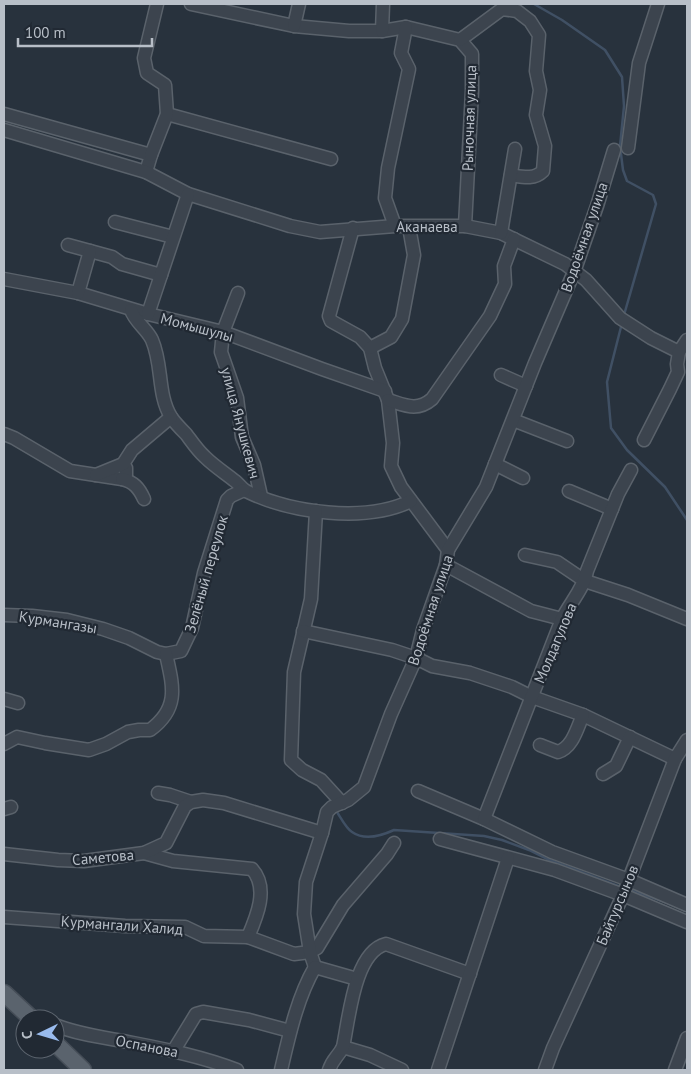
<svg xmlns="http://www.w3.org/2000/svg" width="691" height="1074" font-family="'PT Sans',sans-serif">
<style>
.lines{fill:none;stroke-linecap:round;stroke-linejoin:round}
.stream{stroke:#405064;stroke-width:2.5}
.minor-casing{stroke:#5a626b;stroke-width:15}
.major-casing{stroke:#454d57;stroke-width:19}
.minor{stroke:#3c444e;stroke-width:12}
.major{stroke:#5a636d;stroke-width:16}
.labels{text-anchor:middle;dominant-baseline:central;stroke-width:4.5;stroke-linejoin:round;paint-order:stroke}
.street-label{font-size:15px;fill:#b8bfc8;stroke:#212933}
</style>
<rect width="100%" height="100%" fill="#28323d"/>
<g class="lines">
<g class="stream">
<path d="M534,4L562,20L605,50L622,77L624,106L620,146L623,170L627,181L653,195L656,204L624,315"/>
<path d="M622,323L607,382L611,428L627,450L665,487L687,520"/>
<path d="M337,812C341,818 346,828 352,832C365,841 381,836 394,830L484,836L502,840L529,850L547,859L621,887"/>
<path d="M630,890L665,902"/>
</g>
<g class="minor-casing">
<g id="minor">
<path d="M191,4L294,26L349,31H382L406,27L460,40L472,54V91L465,226"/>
<path d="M294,26L299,4"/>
<path d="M382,31L383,4"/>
<path d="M460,40L502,9L517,11L530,21L539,35L536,71L540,90L536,115L545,146L543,171C534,180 523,177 511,175"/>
<path d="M4,114L151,155L146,172"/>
<path d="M167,114L331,159"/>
<path d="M4,130L146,172L188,194L290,226L320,232L395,226H465L501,233L565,264L586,280L620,318L651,338L679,352"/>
<path d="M628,148L639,63L658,4"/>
<path d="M151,155L167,114L165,85L147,73L144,58L157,4"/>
<path d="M115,222L173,237"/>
<path d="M395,226L385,198L388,168L409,69L401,53L406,27"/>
<path d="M353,228L329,316L331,321L360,337L370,348L375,368L388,400L393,443L391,466L401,487L448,550"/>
<path d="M501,233L515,149"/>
<path d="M68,245L112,257L122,264L161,275"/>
<path d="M4,279L78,293L148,314L223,332L322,369L385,391"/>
<path d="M78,293L90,251"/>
<path d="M238,293L223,332L221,352L237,398L242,437L254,465L261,496"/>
<path d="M131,310C135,322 147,329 152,340C163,365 157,394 171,417C175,423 181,429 186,434C192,442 198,451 205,457C214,466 225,473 235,481C239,484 242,489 246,491C291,513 365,523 411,501"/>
<path d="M148,314L188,194"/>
<path d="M370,348L391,337L402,319L414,255L409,227"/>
<path d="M501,375L526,386"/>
<path d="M388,400C405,405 417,412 432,399L490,316L505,284L504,266L514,239"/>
<path d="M513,420L567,441"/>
<path d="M4,434L14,438L70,471L122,479L126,475V468L123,464"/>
<path d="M644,440L670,389L678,372L677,364L679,352L687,340"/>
<path d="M495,464L523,478"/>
<path d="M96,475L123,464L132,450L171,417"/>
<path d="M122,479C134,482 139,488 144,499"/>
<path d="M569,491L612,509"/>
<path d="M316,511L311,599L294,672L291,760L302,770L321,780L342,803"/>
<path d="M525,555L557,562L585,581L628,595L687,619"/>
<path d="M446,565L531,611L562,619"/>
<path d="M4,615L32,616L67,620L103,629L129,638L157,652L166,654L181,651L192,628L204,573L227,500L231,496L244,490"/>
<path d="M303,631L392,650L416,658L432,666L470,673L512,687L532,697L583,715L675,759"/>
<path d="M4,699L18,703"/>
<path d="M4,744L17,737L45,743L89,750L106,744L128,732L139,730H150C180,708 173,686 166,654"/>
<path d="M540,745L558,752C573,747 577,728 583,715"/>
<path d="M603,774L616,766L630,737"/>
<path d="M418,791L484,819L552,852L629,880L687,905"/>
<path d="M158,793L170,795L191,802"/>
<path d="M4,809L11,807"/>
<path d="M484,819L562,619C570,603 584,588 587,571L618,494L631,470"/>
<path d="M440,839L555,870L623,895L687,922"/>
<path d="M144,853L173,861L252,869C269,888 257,916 248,937"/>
<path d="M4,854L58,860L84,861L144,853L166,843L185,806L191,802L203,800L224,803L322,833"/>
<path d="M4,917L125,926L185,927L204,936L248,937L294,954L310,952L317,948L343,905L387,854L394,843"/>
<path d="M315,967L310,952L304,914L306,882L322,833L327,812L332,807L348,800L364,787L391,714L416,658L423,630L446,565L448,550L486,487L535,363L574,272L597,206L614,150"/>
<path d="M315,967L357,979"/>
<path d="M55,1025C79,1035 108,1038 133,1043C169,1050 203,1057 237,1070"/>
<path d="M343,1047L370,1055L402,1070"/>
<path d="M174,1050L196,1014L203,1012L249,1020L290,1031"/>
<path d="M281,1070C289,1036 297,998 315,967"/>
<path d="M329,1070C333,1058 338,1057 343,1047C349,1019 354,952 386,944L470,974"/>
<path d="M438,1070L508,858"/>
<path d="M545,1070L553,1048L623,895L675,759L687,740"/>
<path d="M675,1070L687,1038"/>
</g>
</g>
<g class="major-casing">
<g id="major">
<path d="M4,993L32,1019"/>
<path d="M55,1043L83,1070"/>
</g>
</g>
<use href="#minor" class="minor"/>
<use href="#major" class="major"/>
</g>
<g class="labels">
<g class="street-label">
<text transform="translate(469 118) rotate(-88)">Рыночная улица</text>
<text x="427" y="226">Аканаева</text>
<text transform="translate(584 237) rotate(-71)">Водоёмная улица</text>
<text transform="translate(197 327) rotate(15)">Момышулы</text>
<text transform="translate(241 423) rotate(75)">улица Янушкевич</text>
<text transform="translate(206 574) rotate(-74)">Зелёный переулок</text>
<text transform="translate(430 610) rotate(-72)">Водоёмная улица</text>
<text transform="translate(58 622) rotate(9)">Курмангазы</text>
<text transform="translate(555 643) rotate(-67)">Молдагулова</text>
<text transform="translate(103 857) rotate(-5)">Саметова</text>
<text transform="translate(617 905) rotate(-67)">Байтурсынов</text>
<text transform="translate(122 925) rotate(4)">Курмангали Халид</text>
<text transform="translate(147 1046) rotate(11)">Оспанова</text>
</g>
</g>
<rect width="691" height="1074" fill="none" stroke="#b8bfc8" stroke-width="10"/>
<g transform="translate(40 1034) rotate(265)"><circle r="24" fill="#212933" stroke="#5d656f"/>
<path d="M0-4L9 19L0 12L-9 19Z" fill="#99bbed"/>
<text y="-8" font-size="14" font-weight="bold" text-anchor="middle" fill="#b8bfc8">С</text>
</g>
<path d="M18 38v8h134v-8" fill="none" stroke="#b8bfc8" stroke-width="2.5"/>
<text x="25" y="38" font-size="15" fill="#b8bfc8" stroke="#212933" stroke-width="4" paint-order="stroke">100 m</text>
</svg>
